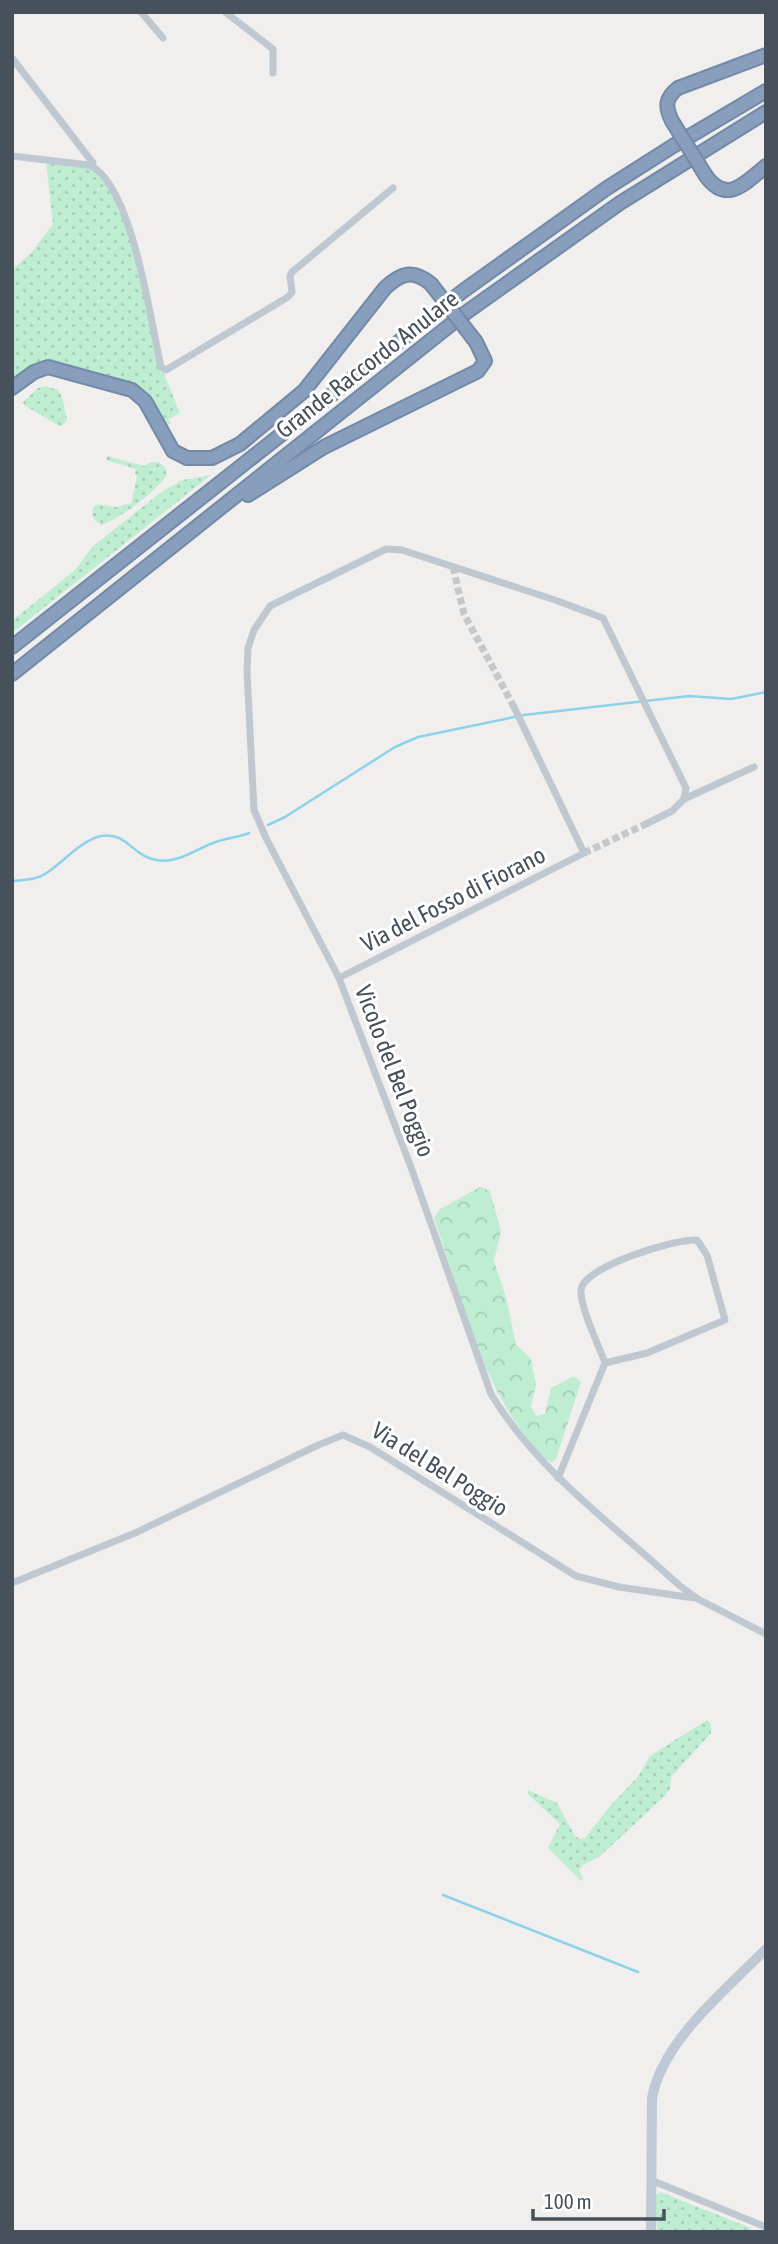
<svg xmlns="http://www.w3.org/2000/svg" width="778" height="2244" font-family="'Asap Condensed',sans-serif">
<style>
.grass{fill:url(#grass-dots)}
.forest{fill:url(#forest-crowns)}
.lines{fill:none;stroke-linecap:round;stroke-linejoin:round}
.stream{stroke:#8cd2e9;stroke-width:2.5}
.street-tunnel{stroke:#c6c7c9;stroke-width:7;stroke-dasharray:7 3.5;stroke-linecap:butt}
.highway-casing{stroke:#728aa7;stroke-width:16}
.street{stroke:#bfc8d0;stroke-width:7}
.secondary{stroke:#bfc9d5;stroke-width:10}
.highway{stroke:#879fbc;stroke-width:12}
.highway-bridge-casing{stroke:#728aa7;stroke-width:16;stroke-linecap:butt}
.highway-bridge{stroke:#879fbc;stroke-width:12}
.labels{text-anchor:middle;dominant-baseline:central;stroke-width:6;stroke-linejoin:round;paint-order:stroke}
.street-label{font-size:24px;fill:#47515b;stroke:#fff}
</style>
<defs>
<pattern id="grass-dots" width="8" height="8" patternUnits="userSpaceOnUse" patternTransform="scale(1.75)"><rect width="8" height="8" fill="#beedd2"/><path d="M2 2h.1M6 6h.1" fill="none" stroke="#a5cdb7" stroke-width="1.8" stroke-linecap="round"/></pattern>
<pattern id="forest-crowns" width="20" height="18" patternUnits="userSpaceOnUse" patternTransform="scale(1.75)"><rect width="20" height="18" fill="#beedd2"/><path d="M2 6a3 3 0 1 1 6 0M12 15a3 3 0 1 1 6 0" fill="none" stroke="#a5cdb7"/></pattern>
</defs>
<rect width="100%" height="100%" fill="#f1eeee"/>
<g class="grass">
<path d="M46,161L83,164L103,175L118,192L129,225L161,367L180,413L169,419L171,423L162,428L141,397L54,368L12,388V270L32,252L53,224Z"/>
<path d="M46,386L58,390L62,397L67,420L61,427L24,405L23,402L38,388Z"/>
<path d="M107,456L144,466L151,462H158L165,467L167,474C159,490 118,520 101,525L93,518C90,499 102,505 113,507C122,508 123,503 131,504L137,476L135,474L136,469L106,460Z"/>
<path d="M211,475L12,633V621L75,570L92,547L164,490L183,480Z"/>
<path d="M707,1720L711,1724V1733L671,1777L670,1789L665,1796L599,1857L583,1865L579,1870L583,1878L581,1881L548,1848L560,1824L528,1794V1790L557,1803L575,1836L580,1839L585,1838L610,1806L638,1777L650,1756Z"/>
<path d="M660,2192L751,2228L749,2232H657L655,2196Z"/>
</g>
<path class="forest" d="M480,1187L490,1191L501,1231L494,1261L506,1297L516,1345L531,1359L536,1385L531,1406L536,1416L545,1414L551,1388L574,1376L581,1382L556,1459L552,1462C543,1459 538,1452 532,1444C479,1381 461,1295 434,1218L440,1209Z"/>
<g class="lines">
<g class="stream">
<path d="M268,825L285,817L395,747L418,737L524,715L689,696L731,699L766,692"/>
<path d="M12,881C25,880 37,880 48,872C63,862 82,840 101,836C126,832 132,854 152,859C174,866 194,850 213,843C225,838 237,838 249,833"/>
<path d="M443,1895L638,1972"/>
</g>
<g class="street-tunnel">
<path d="M453,567L464,614L514,707"/>
<path d="M584,853L648,823"/>
</g>
<g class="highway-casing">
<g id="highway">
<path d="M672,121C665,107 665,98 678,88L766,55"/>
<path d="M706,176C727,205 745,183 766,166"/>
<path d="M12,388L34,372L48,367L132,390L145,401L173,451L187,458H212L240,444L304,391L385,288C401,273 413,269 431,284"/>
<path d="M248,495L324,447L478,371L485,361L476,342"/>
<path d="M12,647L463,291L607,188L673,146L766,91"/>
<path d="M12,674L464,314L620,203L766,112"/>
</g>
</g>
<g class="street">
<path d="M141,12L163,38"/>
<path d="M225,12L273,49V73"/>
<path d="M12,58L93,163L92,166"/>
<path d="M12,156L89,165C132,182 151,323 161,367L166,370L288,297L292,292L290,276L292,272L393,188"/>
<path d="M684,799L686,788L603,618L555,600L402,550L386,549L270,606L254,630L248,648L247,671L254,810L266,838L339,978L412,1170L491,1394C538,1472 614,1525 680,1586L698,1599L766,1634"/>
<path d="M648,823L672,811L684,799L754,767"/>
<path d="M339,978L584,853L514,707"/>
<path d="M558,1478L605,1363C599,1346 580,1307 581,1290C582,1267 677,1238 697,1240L707,1255L725,1320L647,1353L605,1363"/>
<path d="M12,1583L135,1533L316,1446L343,1435L370,1447L576,1576L619,1587L694,1598"/>
<path d="M651,2180L766,2227"/>
</g>
<path class="secondary" d="M651,2232L652,2098C662,2041 726,1990 766,1949"/>
<use href="#highway" class="highway"/>
<g class="highway-bridge-casing">
<g id="highway-bridge">
<path d="M672,121L706,176"/>
<path d="M431,284L476,342"/>
</g>
</g>
<use href="#highway-bridge" class="highway-bridge"/>
</g>
<g class="labels">
<g class="street-label">
<text transform="translate(367 364) rotate(-38)">Grande Raccordo Anulare</text>
<text transform="translate(453 899) rotate(-27)">Via del Fosso di Fiorano</text>
<text transform="translate(395 1071) rotate(69)">Vicolo del Bel Poggio</text>
<text transform="translate(440 1469) rotate(32)">Via del Bel Poggio</text>
</g>
</g>
<rect width="778" height="2244" fill="none" stroke="#47515b" stroke-width="28"/>
<path d="M533 2209v10h131v-10" fill="none" stroke="#47515b" stroke-width="3.5"/>
<text x="544" y="2209" font-size="21" fill="#47515b" stroke="#ffffff" stroke-width="5" paint-order="stroke">100 m</text>
</svg>
